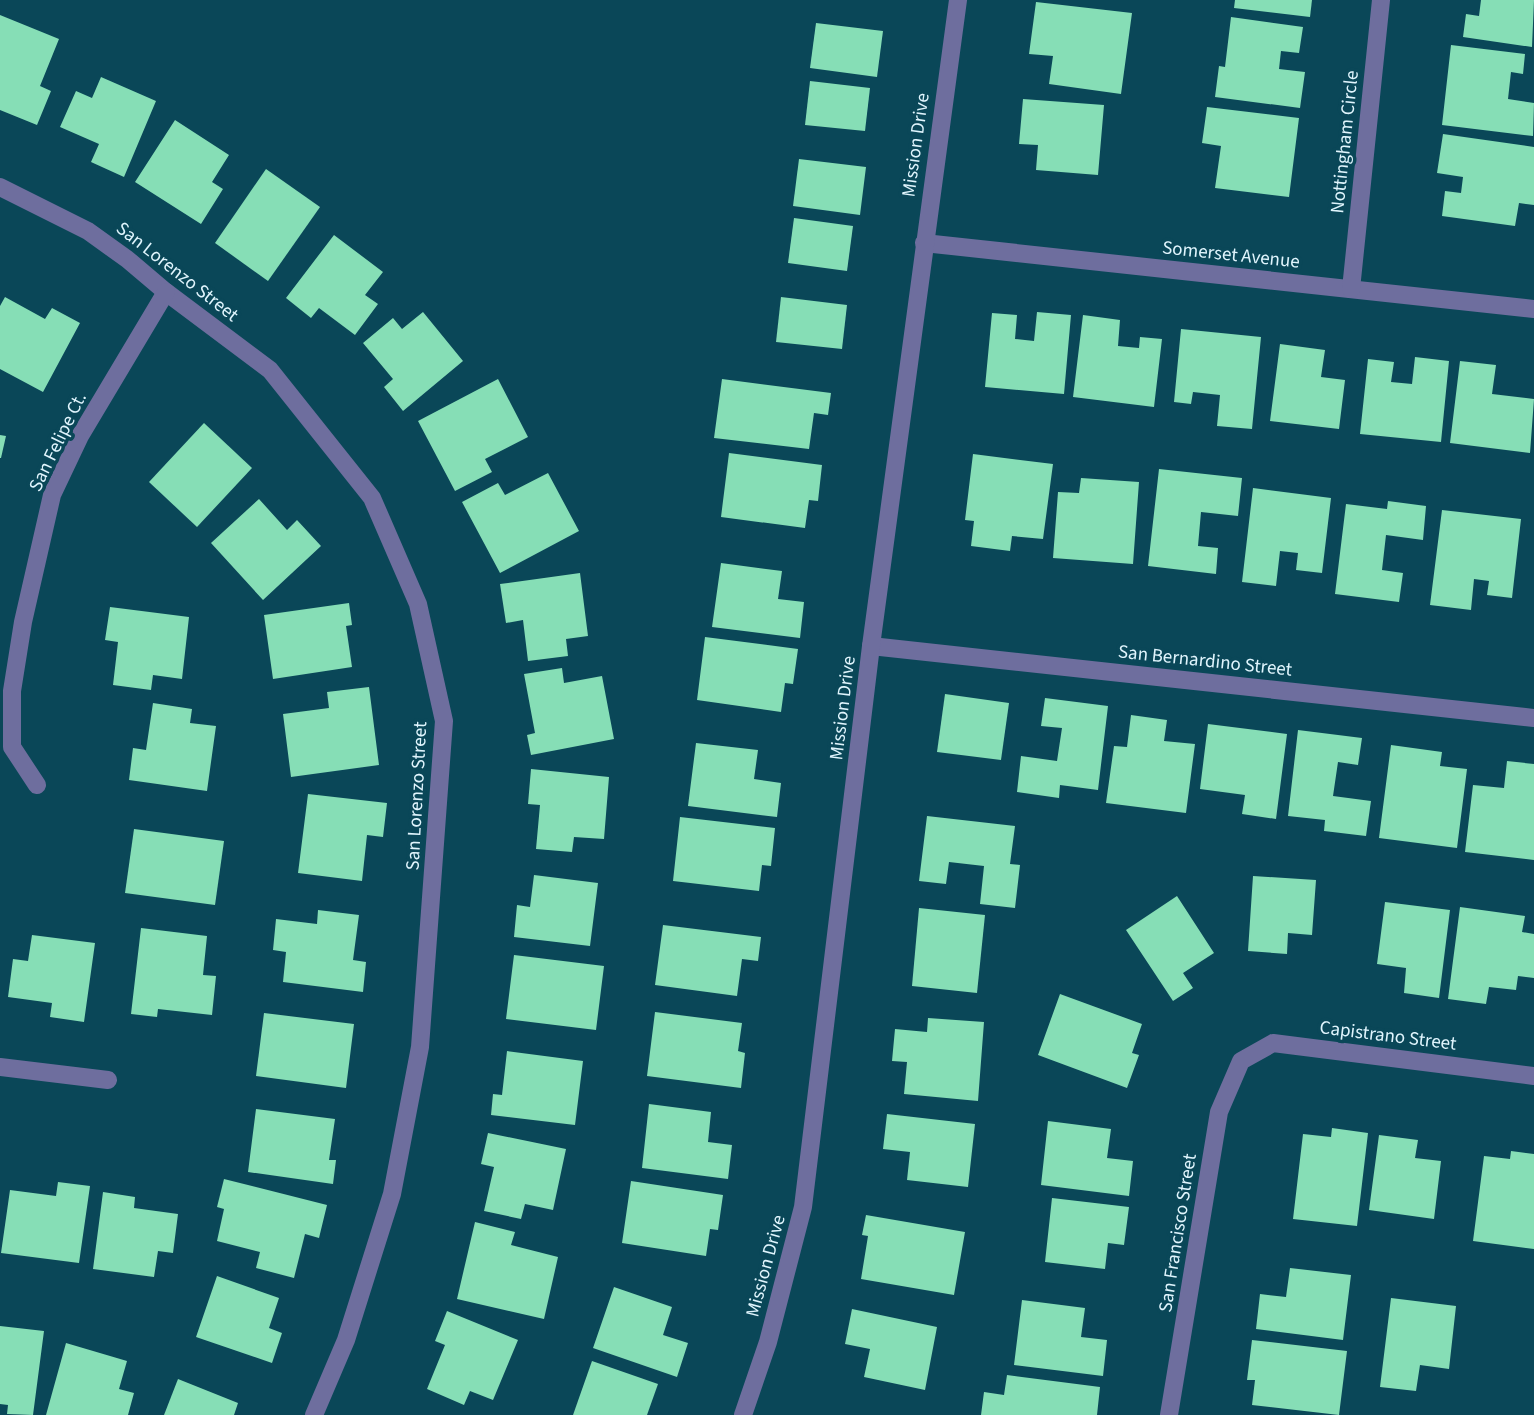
<svg xmlns="http://www.w3.org/2000/svg" width="1534" height="1415" font-family="'Source Sans 3',sans-serif">
<style>
.building{fill:#86deb6}
.lines{fill:none;stroke-linecap:round;stroke-linejoin:round}
.street{stroke:#6e6e9e;stroke-width:18}
.labels{text-anchor:middle;dominant-baseline:central;stroke-width:7;stroke-linejoin:round;paint-order:stroke}
.street-label{font-size:19px;fill:#e0f5fd;stroke:#0a4758}
</style>
<rect width="100%" height="100%" fill="#0a4758"/>
<g class="building">
<path d="M1235,0H1312L1310,17L1234,8Z"/>
<path d="M1481,0H1534L1532,47L1463,37L1466,14L1479,16Z"/>
<path d="M1036,2L1132,13L1121,94L1049,84L1053,56L1029,54Z"/>
<path d="M0,15L59,39L40,86L51,91L37,125L0,110Z"/>
<path d="M1231,17L1303,27L1299,53L1281,51L1279,69L1305,72L1300,108L1215,97L1219,66L1225,67Z"/>
<path d="M816,23L883,31L877,77L810,68Z"/>
<path d="M1451,45L1525,54L1523,74L1511,72L1508,99L1534,103L1533,136L1442,125Z"/>
<path d="M101,77L156,101L124,177L91,162L99,144L60,127L76,91L92,98Z"/>
<path d="M810,81L870,88L865,131L805,125Z"/>
<path d="M1023,99L1104,105L1098,175L1036,170L1038,145L1019,144Z"/>
<path d="M1207,107L1299,118L1289,197L1215,188L1221,146L1202,143Z"/>
<path d="M175,120L229,155L212,182L223,189L201,224L135,182Z"/>
<path d="M1443,134L1534,147V205L1519,203L1515,226L1442,216L1445,191L1461,193L1463,177L1437,173Z"/>
<path d="M799,159L866,167L860,215L793,206Z"/>
<path d="M266,169L320,207L268,281L215,243Z"/>
<path d="M794,218L853,226L847,271L788,263Z"/>
<path d="M334,235L383,272L365,295L378,304L355,335L319,308L311,318L286,298Z"/>
<path d="M5,297L45,319L52,308L80,323L43,392L0,369V306Z"/>
<path d="M781,297L847,305L842,349L776,342Z"/>
<path d="M423,312L463,361L403,411L384,387L393,379L363,343L393,318L402,329Z"/>
<path d="M1037,312L1071,315L1064,394L985,387L992,313L1017,315L1015,339L1034,341Z"/>
<path d="M1083,315L1120,320L1118,346L1139,348L1140,337L1162,339L1154,407L1073,397Z"/>
<path d="M1181,329L1261,337L1252,429L1217,426L1220,395L1193,392L1191,404L1174,402Z"/>
<path d="M1280,344L1325,350L1321,377L1345,380L1339,429L1270,421Z"/>
<path d="M1415,357L1449,361L1441,442L1360,434L1368,359L1394,362L1391,382L1412,384Z"/>
<path d="M1460,361L1496,365L1492,394L1534,399L1530,453L1450,443Z"/>
<path d="M498,379L528,437L485,459L492,472L455,491L418,421Z"/>
<path d="M722,379L831,393L828,415L814,413L809,449L714,438Z"/>
<path d="M204,423L252,468L197,527L149,482Z"/>
<path d="M0,435L6,436L1,458H0Z"/>
<path d="M729,453L822,465L818,501L809,500L805,528L721,517Z"/>
<path d="M973,454L1053,464L1043,539L1012,536L1010,551L971,546L974,521L965,520Z"/>
<path d="M1159,469L1242,478L1238,516L1201,512L1198,546L1218,548L1216,574L1148,566Z"/>
<path d="M548,473L579,531L500,573L462,502L498,483L505,495Z"/>
<path d="M1081,478L1139,482L1133,564L1053,558L1058,492L1079,493Z"/>
<path d="M1253,488L1331,498L1322,573L1296,570L1298,553L1280,551L1276,586L1242,582Z"/>
<path d="M259,499L287,530L297,520L321,546L263,600L211,543Z"/>
<path d="M1388,501L1426,506L1423,540L1386,535L1382,570L1403,573L1399,602L1335,594L1346,504L1387,509Z"/>
<path d="M1442,510L1521,519L1512,598L1487,595L1489,581L1474,579L1471,610L1430,605Z"/>
<path d="M721,563L782,571L778,599L804,602L800,638L712,627Z"/>
<path d="M580,573L588,636L566,639L568,656L528,661L523,620L506,623L500,584Z"/>
<path d="M349,603L352,625L346,626L352,667L273,679L264,615Z"/>
<path d="M110,607L189,617L182,679L153,675L151,690L113,685L118,642L105,640Z"/>
<path d="M705,637L798,649L793,684L785,683L781,712L697,700Z"/>
<path d="M562,668L564,683L602,676L614,739L531,755L527,735L535,733L524,674Z"/>
<path d="M369,687L379,765L291,777L283,714L329,708L327,692Z"/>
<path d="M945,694L1009,703L1001,760L937,752Z"/>
<path d="M1045,698L1108,706L1098,790L1060,785L1059,798L1017,792L1021,756L1057,761L1062,728L1041,726Z"/>
<path d="M153,703L192,709L190,723L216,726L207,791L129,780L133,748L146,750Z"/>
<path d="M1131,715L1167,720L1164,741L1195,744L1186,813L1106,803L1114,746L1127,747Z"/>
<path d="M1208,724L1287,734L1276,819L1242,814L1245,795L1200,789Z"/>
<path d="M1298,730L1362,738L1358,765L1338,762L1333,796L1371,801L1366,836L1324,831L1325,820L1288,816Z"/>
<path d="M696,743L758,750L754,779L781,783L777,817L688,806Z"/>
<path d="M1391,745L1442,752L1440,766L1467,769L1457,848L1379,838Z"/>
<path d="M1507,761L1534,764V860L1465,852L1473,785L1504,788Z"/>
<path d="M531,769L609,777L604,839L574,837L572,852L536,849L540,805L528,804Z"/>
<path d="M308,794L387,803L383,837L367,835L362,881L298,873Z"/>
<path d="M927,816L1015,826L1010,864L1020,865L1015,908L980,904L984,866L949,862L946,884L919,881Z"/>
<path d="M680,817L775,828L771,866L762,865L759,891L673,881Z"/>
<path d="M134,829L224,841L215,905L125,893Z"/>
<path d="M534,875L598,883L590,946L514,937L517,905L530,907Z"/>
<path d="M1253,876L1316,880L1312,935L1288,933L1287,954L1248,951Z"/>
<path d="M1177,896L1214,953L1183,973L1193,988L1173,1001L1126,930Z"/>
<path d="M1385,902L1450,910L1439,998L1404,993L1406,968L1377,964Z"/>
<path d="M1460,907L1525,916L1522,932L1534,934V978L1518,976L1516,990L1489,987L1486,1004L1448,999Z"/>
<path d="M919,908L985,915L977,993L912,986Z"/>
<path d="M318,910L359,915L353,960L366,962L363,992L283,982L286,952L273,950L276,919L317,924Z"/>
<path d="M663,925L761,937L758,961L742,959L737,996L655,985Z"/>
<path d="M141,928L207,936L203,975L216,976L212,1015L158,1009L157,1017L131,1014Z"/>
<path d="M32,935L95,943L84,1022L50,1017L52,1003L8,997L13,959L28,961Z"/>
<path d="M514,955L604,966L596,1030L506,1019Z"/>
<path d="M1060,994L1142,1024L1132,1053L1139,1055L1127,1088L1038,1055Z"/>
<path d="M655,1012L742,1023L738,1051L745,1053L741,1088L647,1076Z"/>
<path d="M264,1013L354,1024L346,1088L256,1076Z"/>
<path d="M928,1018L984,1022L978,1101L904,1094L907,1062L892,1061L895,1029L927,1032Z"/>
<path d="M507,1051L583,1061L575,1125L491,1115L493,1094L502,1095Z"/>
<path d="M649,1104L711,1112L708,1142L732,1145L728,1179L642,1168Z"/>
<path d="M256,1109L335,1119L329,1160H336L333,1184L248,1172Z"/>
<path d="M887,1114L975,1124L968,1187L907,1180L910,1152L883,1149Z"/>
<path d="M1048,1121L1111,1129L1107,1158L1133,1161L1129,1196L1041,1185Z"/>
<path d="M1332,1128L1368,1133L1357,1226L1293,1219L1303,1134L1331,1137Z"/>
<path d="M488,1133L566,1149L553,1210L525,1204L521,1219L484,1211L494,1167L481,1164Z"/>
<path d="M1379,1135L1418,1140L1415,1158L1441,1161L1434,1219L1369,1210Z"/>
<path d="M1511,1151L1534,1154V1249L1473,1241L1484,1156L1510,1159Z"/>
<path d="M224,1179L327,1205L319,1238L305,1234L294,1278L256,1268L260,1252L217,1241L224,1209L217,1207Z"/>
<path d="M631,1181L723,1195L718,1230L710,1229L706,1256L622,1243Z"/>
<path d="M58,1182L90,1186L79,1263L1,1253L10,1190L56,1196Z"/>
<path d="M103,1192L135,1197L134,1208L178,1214L173,1253L158,1251L154,1277L93,1269Z"/>
<path d="M1052,1198L1129,1207L1124,1245L1108,1243L1105,1269L1045,1262Z"/>
<path d="M866,1215L965,1232L954,1295L861,1279L868,1236L862,1235Z"/>
<path d="M475,1222L515,1232L511,1245L558,1257L544,1319L457,1299Z"/>
<path d="M1290,1268L1351,1275L1343,1340L1256,1329L1260,1294L1286,1297Z"/>
<path d="M217,1276L279,1298L269,1328L282,1333L272,1363L196,1337Z"/>
<path d="M614,1287L672,1307L663,1335L688,1343L677,1377L593,1348Z"/>
<path d="M1391,1298L1456,1306L1449,1369L1420,1365L1416,1391L1380,1387Z"/>
<path d="M1022,1300L1085,1308L1081,1337L1107,1340L1103,1376L1014,1365Z"/>
<path d="M852,1309L937,1327L925,1390L864,1377L870,1349L845,1344Z"/>
<path d="M447,1311L518,1340L493,1400L470,1391L464,1405L427,1389L445,1345L435,1341Z"/>
<path d="M0,1326L44,1331L33,1415L7,1414L8,1405L0,1404Z"/>
<path d="M1252,1340L1347,1351L1339,1415L1252,1405L1255,1380H1247Z"/>
<path d="M66,1343L127,1361L119,1389L134,1393L128,1415H46Z"/>
<path d="M592,1361L658,1384L647,1415H573Z"/>
<path d="M1007,1375L1100,1387L1097,1415H981L984,1392L1004,1395Z"/>
<path d="M178,1379L238,1403L234,1415H164Z"/>
</g>
<g class="lines">
<g class="street">
<path d="M0,187L88,231L127,259L166,292L270,370L372,498L418,604L444,721L420,1047L392,1194L346,1340L314,1415"/>
<path d="M924,243L1534,309"/>
<path d="M1351,289L1381,0"/>
<path d="M871,646L1534,718"/>
<path d="M37,785L12,747V691L23,622L52,495L80,436L166,292"/>
<path d="M0,1067L108,1080"/>
<path d="M743,1415L768,1342L803,1207L871,646L958,0"/>
<path d="M1169,1415L1219,1112L1241,1061L1273,1043L1534,1076"/>
</g>
</g>
<g class="labels">
<g class="street-label">
<text transform="translate(1345 142) rotate(-84)">Nottingham Circle</text>
<text transform="translate(916 145) rotate(-82)">Mission Drive</text>
<text transform="translate(1231 255) rotate(6)">Somerset Avenue</text>
<text transform="translate(177 272) rotate(38)">San Lorenzo Street</text>
<text transform="translate(58 442) rotate(-64)">San Felipe Ct.</text>
<text transform="translate(1205 661) rotate(6)">San Bernardino Street</text>
<text transform="translate(843 708) rotate(-83)">Mission Drive</text>
<text transform="translate(417 796) rotate(-87)">San Lorenzo Street</text>
<text transform="translate(1388 1036) rotate(7)">Capistrano Street</text>
<text transform="translate(1178 1233) rotate(-81)">San Francisco Street</text>
<text transform="translate(766 1266) rotate(-75)">Mission Drive</text>
</g>
</g>
</svg>
